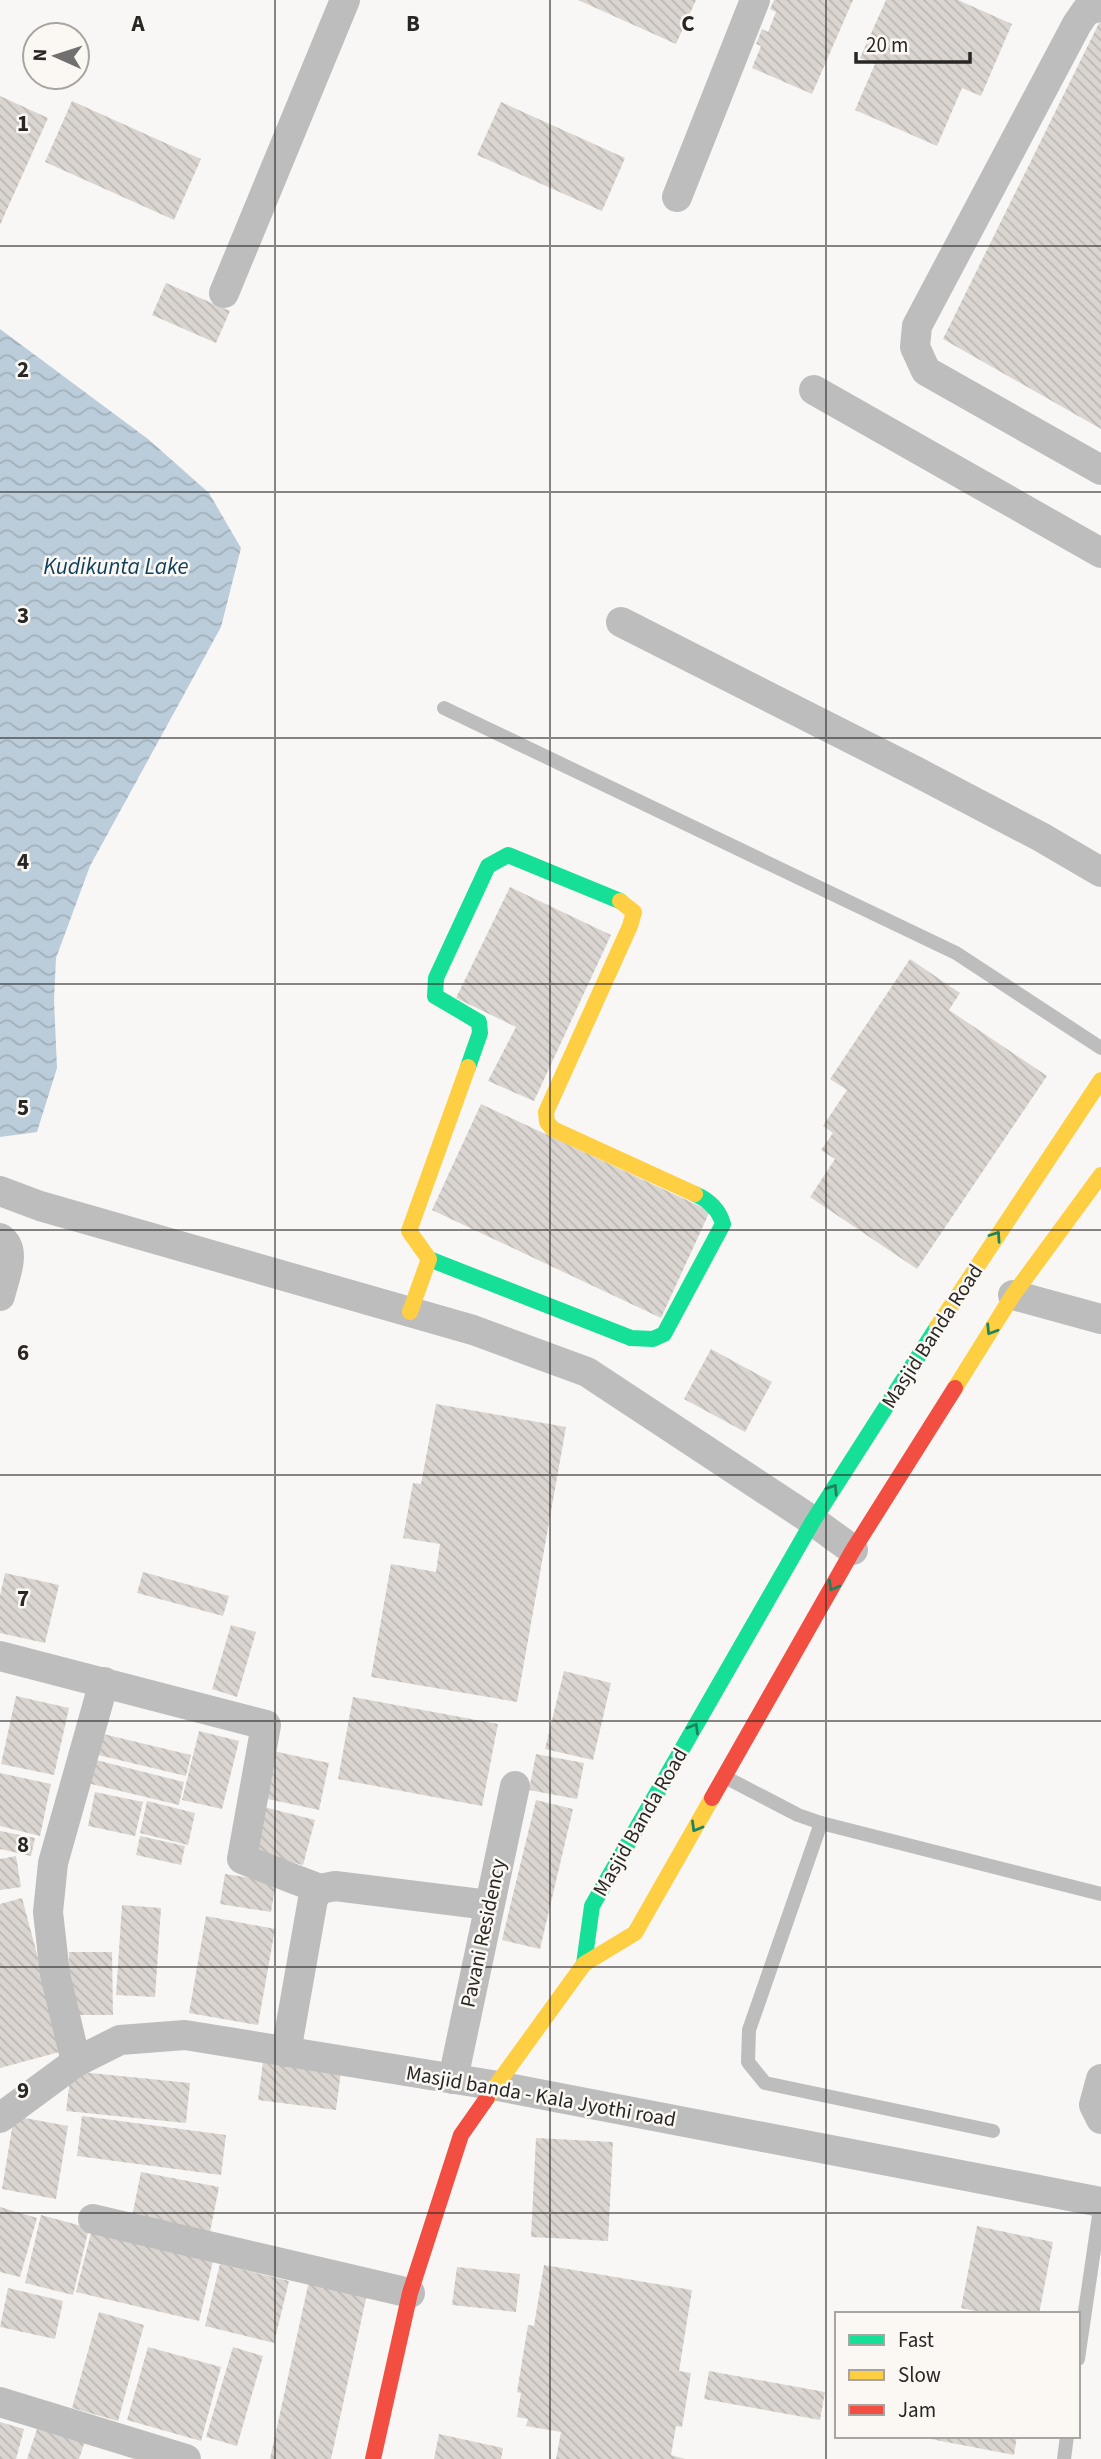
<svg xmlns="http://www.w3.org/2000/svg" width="1101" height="2459" font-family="'Source Sans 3',sans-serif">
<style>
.water{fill:url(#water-waves)}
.building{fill:url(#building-back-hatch)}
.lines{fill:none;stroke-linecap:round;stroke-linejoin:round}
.lane{stroke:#bebdbd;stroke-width:14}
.street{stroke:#bebdbd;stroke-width:30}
.fast{stroke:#16e098;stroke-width:16}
.slow{stroke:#ffcf43;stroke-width:16}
.jam{stroke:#f24e42;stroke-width:16}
.oneway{stroke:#1f845e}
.grid{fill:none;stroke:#282725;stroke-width:2;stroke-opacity:0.55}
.labels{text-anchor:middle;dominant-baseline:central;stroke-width:5;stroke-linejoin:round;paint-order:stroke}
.street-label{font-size:21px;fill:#282725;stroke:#fbf8f3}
.water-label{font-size:23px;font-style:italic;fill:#0e3e5c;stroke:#fbf8f3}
.grid-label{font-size:23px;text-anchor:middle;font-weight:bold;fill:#282725;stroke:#fbf8f3;stroke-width:5;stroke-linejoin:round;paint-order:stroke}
</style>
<defs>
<pattern id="water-waves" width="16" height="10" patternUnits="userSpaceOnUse" patternTransform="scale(1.75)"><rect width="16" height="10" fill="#bbcdda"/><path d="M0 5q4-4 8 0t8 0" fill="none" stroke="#a1b0bb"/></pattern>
<pattern id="building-back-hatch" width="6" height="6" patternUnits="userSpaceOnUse" patternTransform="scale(1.75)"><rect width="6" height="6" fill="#dad5d0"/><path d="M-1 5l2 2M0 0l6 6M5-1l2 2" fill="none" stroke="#bbb7b2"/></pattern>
</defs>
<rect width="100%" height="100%" fill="#f9f7f5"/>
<path class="water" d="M0,329L148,439L209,493L241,548L221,627L90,866L56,958L54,1000L57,1068L37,1132L0,1137Z"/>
<g class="building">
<path d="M578,0H696L676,44Z"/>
<path d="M774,0H853L812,94L752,68L761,46L756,44L762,29L768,32L776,12L770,9Z"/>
<path d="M886,0H958L1012,24L981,96L962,88L937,146L855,110L875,64L860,58Z"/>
<path d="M1101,19V429L943,339Z"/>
<path d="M0,96L48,118L0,225Z"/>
<path d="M72,101L201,159L174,220L45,162Z"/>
<path d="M501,102L625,158L602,211L477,155Z"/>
<path d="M166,283L230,311L216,343L152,315Z"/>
<path d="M510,887L611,935L534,1101L488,1081L516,1027L456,998Z"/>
<path d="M910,959L960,993L949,1010L1047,1076L917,1269L810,1197L835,1159L821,1150L833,1133L823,1126L847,1090L830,1079Z"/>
<path d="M481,1104L710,1211L661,1318L432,1210Z"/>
<path d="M711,1349L772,1382L745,1432L684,1399Z"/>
<path d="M436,1404L566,1427L517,1702L371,1677L391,1564L436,1572L440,1544L403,1538L413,1483L421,1484Z"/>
<path d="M143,1572L229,1596L223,1616L137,1593Z"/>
<path d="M5,1573L59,1585L45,1643L0,1633V1596Z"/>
<path d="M231,1625L256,1632L237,1697L212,1689Z"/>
<path d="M564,1671L611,1683L593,1760L545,1749Z"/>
<path d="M16,1696L69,1708L54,1775L1,1764Z"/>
<path d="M353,1697L498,1724L482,1806L338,1779Z"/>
<path d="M199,1731L239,1741L222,1809L182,1800Z"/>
<path d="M99,1733L191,1755L186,1776L94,1754Z"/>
<path d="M273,1751L329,1763L319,1810L263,1798Z"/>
<path d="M536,1754L584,1763L577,1799L529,1790Z"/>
<path d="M92,1759L184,1782L179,1805L87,1783Z"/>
<path d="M0,1773L51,1784L40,1836L0,1826Z"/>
<path d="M95,1792L143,1802L135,1836L88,1826Z"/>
<path d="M536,1800L573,1809L540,1949L502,1940Z"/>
<path d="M147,1801L195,1813L188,1845L140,1833Z"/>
<path d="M260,1806L315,1820L303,1865L248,1851Z"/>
<path d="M0,1831L35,1838L31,1856L0,1849Z"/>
<path d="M140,1836L185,1846L181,1865L136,1855Z"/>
<path d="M16,1856L21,1887L0,1890V1859Z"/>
<path d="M225,1874L276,1882L271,1912L220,1904Z"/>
<path d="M22,1898L63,2051L0,2068V1904Z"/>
<path d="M122,1905L161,1908L155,1997L116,1995Z"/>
<path d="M206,1916L275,1929L258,2025L189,2013Z"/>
<path d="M69,1952H112L113,2015H70Z"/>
<path d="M263,2062L341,2071L336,2110L258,2100Z"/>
<path d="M71,2071L190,2083L186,2123L66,2111Z"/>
<path d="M14,2116L68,2126L56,2199L2,2189Z"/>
<path d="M82,2116L226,2135L221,2175L77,2156Z"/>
<path d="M536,2138L613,2142L608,2241L531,2237Z"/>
<path d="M141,2172L219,2187L210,2232L132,2217Z"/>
<path d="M0,2207L37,2218L20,2277L0,2272Z"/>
<path d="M41,2215L89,2228L73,2295L25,2283Z"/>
<path d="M977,2226L1053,2242L1039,2314H990L961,2308Z"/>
<path d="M91,2233L213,2261L199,2321L76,2292Z"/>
<path d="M220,2264L289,2281L274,2343L205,2326Z"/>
<path d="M544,2265L692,2290L679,2371L691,2373L682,2427L676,2426L671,2455L685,2459H556L561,2432L526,2426L528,2419L517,2417L521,2393L517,2392L528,2325L534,2326Z"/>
<path d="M457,2267L520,2274L516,2312L452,2305Z"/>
<path d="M309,2281L367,2294L331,2459H270Z"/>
<path d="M8,2288L63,2301L55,2339L0,2327Z"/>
<path d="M99,2312L144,2325L118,2421L72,2408Z"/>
<path d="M148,2347L221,2367L201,2441L127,2420Z"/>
<path d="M233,2347L263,2356L237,2446L206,2437Z"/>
<path d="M709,2371L825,2392L820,2420L704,2399Z"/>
<path d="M0,2422L24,2429L16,2459H0Z"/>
<path d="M38,2426L85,2441L79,2459H27Z"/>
<path d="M439,2434L503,2448L501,2459H434Z"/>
<path d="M915,2436H1017L1014,2455Z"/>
</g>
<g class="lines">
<g class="lane">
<path d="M444,708L956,953L1101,1048"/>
<path d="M725,1777L798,1815L821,1823L1101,1894"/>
<path d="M821,1823L749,2030L748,2062L765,2083L993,2131"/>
<path d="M1078,2359L1101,2202"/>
<path d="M1064,2459L1067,2436"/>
</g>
<g class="street">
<path d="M1101,6L1086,11L1077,24L917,326L915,347L926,371L1101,470"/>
<path d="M677,197L755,0"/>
<path d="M224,293L345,0"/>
<path d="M814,390L1101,553"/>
<path d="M621,622L917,772L1041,837L1101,872"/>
<path d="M0,1191L40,1206L473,1330L587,1372L813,1521L853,1550"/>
<path d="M0,1238C18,1250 4,1278 0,1296"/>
<path d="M1013,1295L1101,1319"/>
<path d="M0,1656L266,1725L242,1859L320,1889"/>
<path d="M286,2052L313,1899L320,1889L335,1886L489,1905"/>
<path d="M76,2062L55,1974L48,1912L53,1863L104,1682"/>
<path d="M453,2079L515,1786"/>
<path d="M1101,2079L1094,2105L1101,2119"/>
<path d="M0,2118L76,2062L120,2040L185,2035L498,2086L1101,2202"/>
<path d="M93,2219L410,2293"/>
<path d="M0,2402L186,2459"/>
</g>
<g class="fast">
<path d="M468,1067L480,1033L479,1022L435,996L436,978L488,866L508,855L620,901"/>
<path d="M429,1259L631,1338L653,1339L664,1334L723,1224C719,1210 709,1200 695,1194"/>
<path d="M584,1964L592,1906L813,1521L937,1327"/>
</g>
<g class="slow">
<path d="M620,901L634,912L630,926L546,1112L547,1122L553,1129L695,1194"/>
<path d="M410,1312L429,1259L409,1231L468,1067"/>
<path d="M937,1327L1101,1080"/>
<path d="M955,1388L1013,1295L1101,1175"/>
<path d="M487,2098L584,1964L635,1933L712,1798"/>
</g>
<g class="jam">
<path d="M712,1798L853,1550L955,1388"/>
<path d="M373,2459L410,2293L461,2135L487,2098"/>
</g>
</g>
<defs><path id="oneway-chevron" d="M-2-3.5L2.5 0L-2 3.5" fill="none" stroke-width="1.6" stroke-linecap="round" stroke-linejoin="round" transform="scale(1.75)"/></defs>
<g class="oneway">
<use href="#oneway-chevron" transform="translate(996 1236) rotate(-56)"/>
<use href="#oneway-chevron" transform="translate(991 1330) rotate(122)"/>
<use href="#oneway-chevron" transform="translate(833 1489) rotate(-57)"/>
<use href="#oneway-chevron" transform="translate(833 1586) rotate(120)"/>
<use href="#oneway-chevron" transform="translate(694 1728) rotate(-60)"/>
<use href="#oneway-chevron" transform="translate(696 1827) rotate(120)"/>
</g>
<path class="grid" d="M275,0V2459M550,0V2459M826,0V2459M0,246H1101M0,492H1101M0,738H1101M0,984H1101M0,1230H1101M0,1475H1101M0,1721H1101M0,1967H1101M0,2213H1101"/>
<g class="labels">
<g class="street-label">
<text transform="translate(932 1336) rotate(-57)">Masjid Banda Road</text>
<text transform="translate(640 1822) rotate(-60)">Masjid Banda Road</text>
<text transform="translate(483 1933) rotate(-78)">Pavani Residency</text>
<text transform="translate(541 2096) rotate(10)">Masjid banda - Kala Jyothi road</text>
</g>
<g class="water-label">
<text x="116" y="566">Kudikunta Lake</text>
</g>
</g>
<g class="grid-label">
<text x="138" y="31">A</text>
<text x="413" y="31">B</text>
<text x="688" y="31">C</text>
<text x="23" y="131">1</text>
<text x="23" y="377">2</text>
<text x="23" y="623">3</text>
<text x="23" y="869">4</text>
<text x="23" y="1115">5</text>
<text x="23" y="1360">6</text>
<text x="23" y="1606">7</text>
<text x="23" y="1852">8</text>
<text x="23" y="2098">9</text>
</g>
<rect x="835" y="2312" width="245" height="126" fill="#fbf8f3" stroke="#a7a4a1" stroke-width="2"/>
<rect x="849" y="2335" width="35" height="10" fill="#16e098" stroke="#a7a4a1" stroke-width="2"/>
<text x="898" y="2347" font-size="21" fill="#282725">Fast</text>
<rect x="849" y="2370" width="35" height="10" fill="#ffcf43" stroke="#a7a4a1" stroke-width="2"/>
<text x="898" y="2382" font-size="21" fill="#282725">Slow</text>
<rect x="849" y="2405" width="35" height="10" fill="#f24e42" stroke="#a7a4a1" stroke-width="2"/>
<text x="898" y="2417" font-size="21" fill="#282725">Jam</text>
<g transform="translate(56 56) rotate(273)"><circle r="33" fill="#fbf8f3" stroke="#a7a4a1" stroke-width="2"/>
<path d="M0-5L12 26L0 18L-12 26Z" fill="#71706e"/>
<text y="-10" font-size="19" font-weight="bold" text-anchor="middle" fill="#282725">N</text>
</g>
<path d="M856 52v10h114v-10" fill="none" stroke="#282725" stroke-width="3.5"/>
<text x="866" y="52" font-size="21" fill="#282725" stroke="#fbf8f3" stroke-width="5" paint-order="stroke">20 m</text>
</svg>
